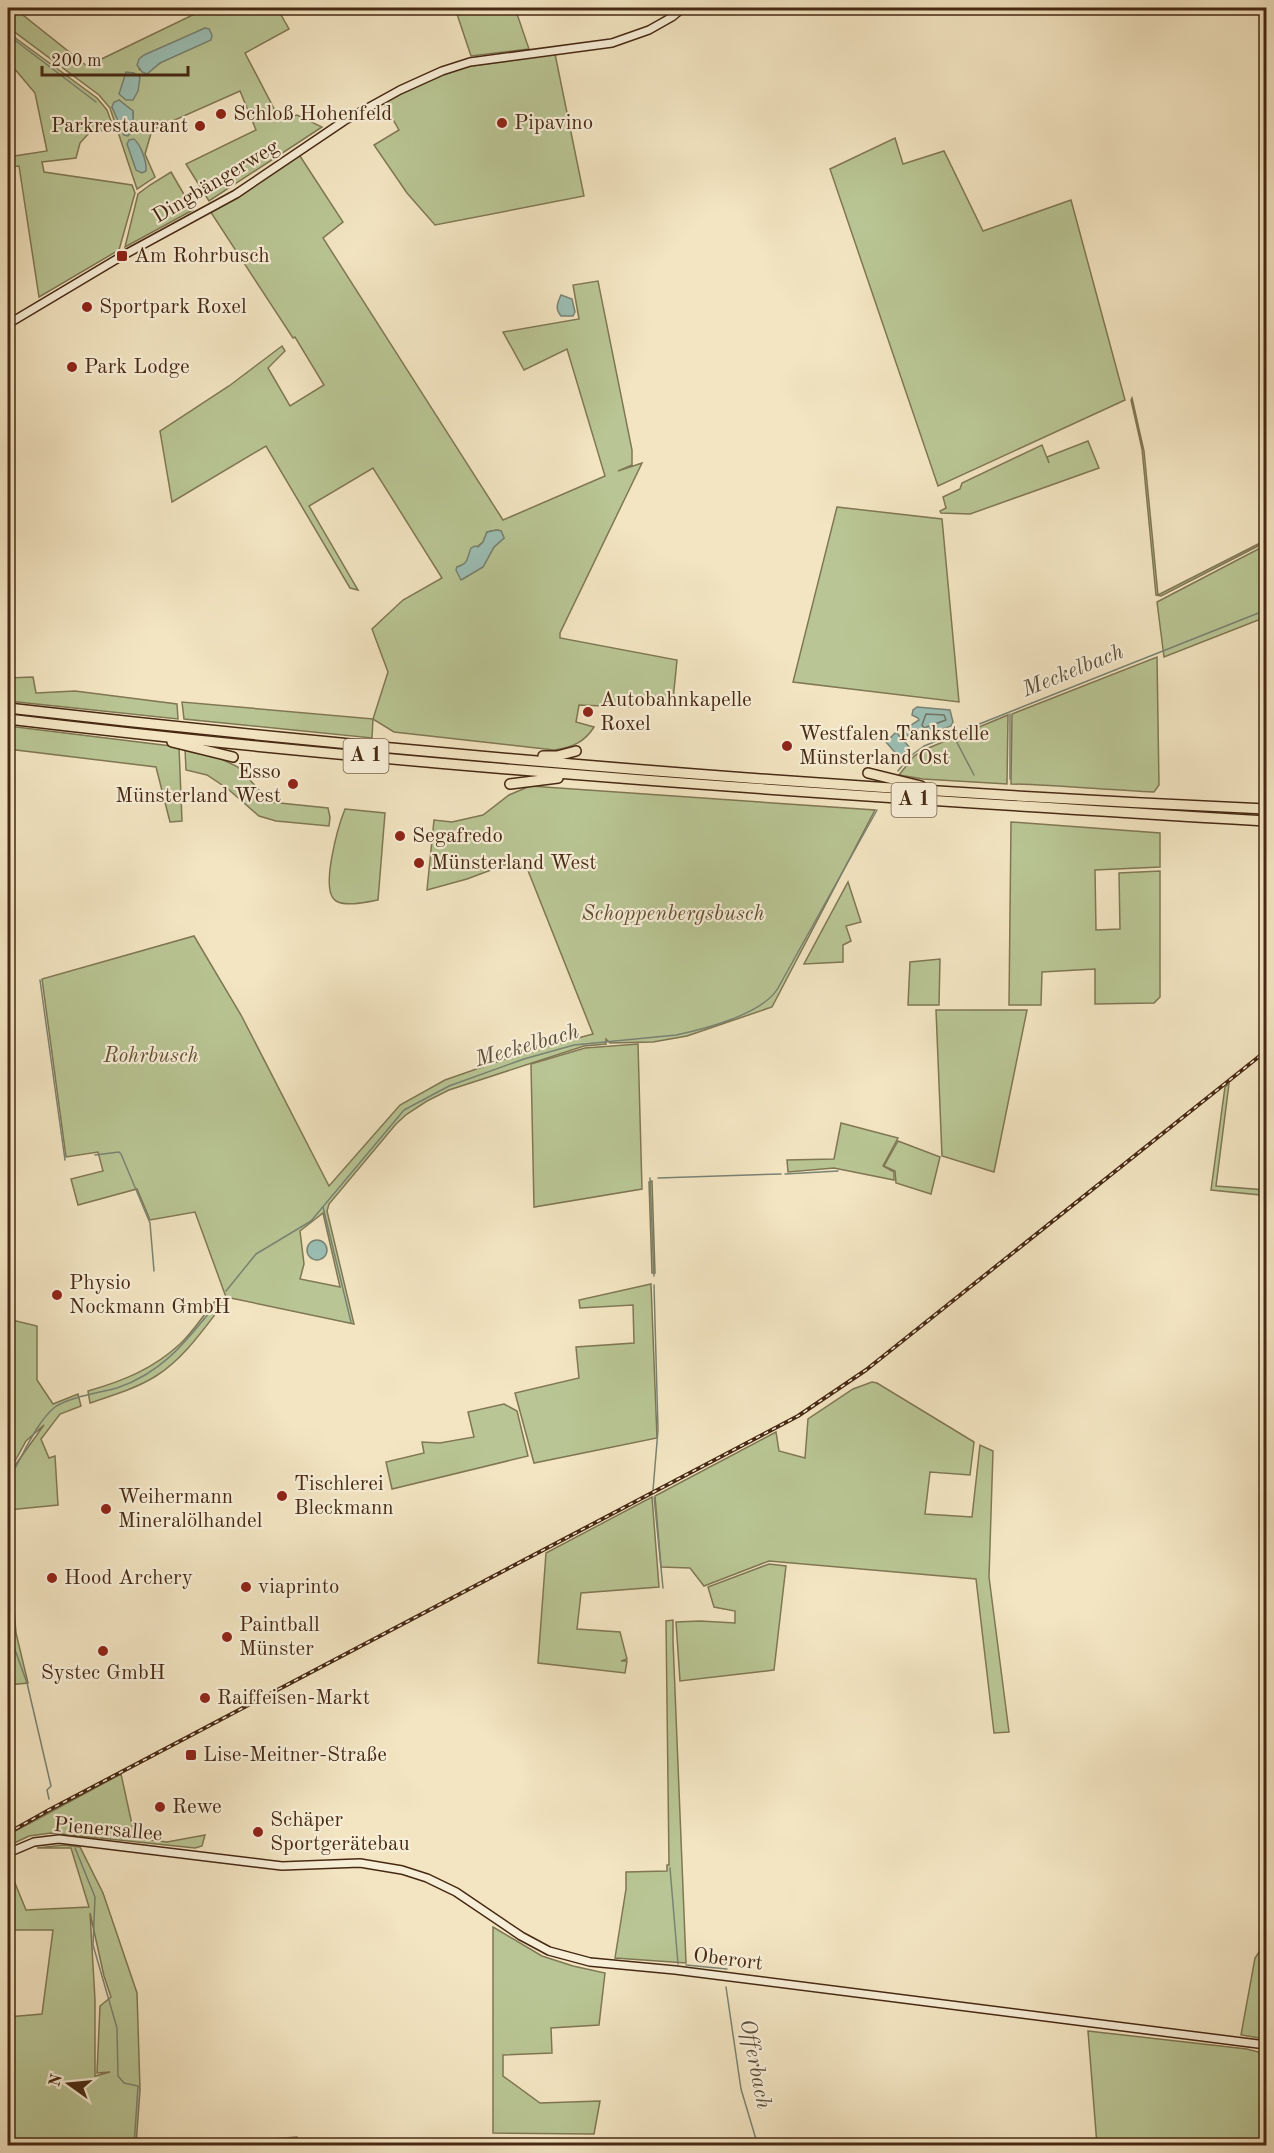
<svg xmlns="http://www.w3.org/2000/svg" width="1274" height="2153" font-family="'Old Standard TT',serif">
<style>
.green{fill:#b9c594;stroke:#807754;stroke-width:1.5;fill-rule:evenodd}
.water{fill:#9bbfb5;stroke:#798374;stroke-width:1.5}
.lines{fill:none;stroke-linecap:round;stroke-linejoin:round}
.shore{stroke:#717464;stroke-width:1.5}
.stream{stroke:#798374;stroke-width:1.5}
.secondary-casing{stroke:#472913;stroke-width:10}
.motorway-casing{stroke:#472913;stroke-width:12}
.secondary{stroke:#f7eed7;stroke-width:7}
.motorway{stroke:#f3e5c2;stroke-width:9}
.rail-casing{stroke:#472913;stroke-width:4}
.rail{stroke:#f7eed7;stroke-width:1.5;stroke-dasharray:4.5;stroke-linecap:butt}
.poi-dot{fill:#8f2418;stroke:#f7eed7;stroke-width:2}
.labels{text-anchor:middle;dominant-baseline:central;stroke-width:4.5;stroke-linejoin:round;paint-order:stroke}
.shield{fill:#f7eed7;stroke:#7c644e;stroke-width:1.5}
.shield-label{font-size:20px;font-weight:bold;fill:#472913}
.poi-label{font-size:21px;fill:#472913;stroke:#f7eed7;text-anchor:start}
.street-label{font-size:21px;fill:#472913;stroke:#f7eed7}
.park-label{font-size:21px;font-style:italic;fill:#645033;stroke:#f7eed7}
.water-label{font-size:22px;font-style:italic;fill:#5c4e3c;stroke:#f7eed7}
</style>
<rect width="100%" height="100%" fill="#f3e5c2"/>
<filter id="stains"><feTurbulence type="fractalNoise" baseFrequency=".00333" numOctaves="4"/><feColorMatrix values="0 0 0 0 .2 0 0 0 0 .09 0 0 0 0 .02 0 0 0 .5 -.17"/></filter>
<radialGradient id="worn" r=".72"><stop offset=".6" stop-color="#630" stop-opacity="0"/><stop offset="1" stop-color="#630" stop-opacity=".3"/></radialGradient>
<g class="green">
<path d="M8,8H14L87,66L207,8H277L289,29L245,53L280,120L297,115L322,127L209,201L186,164L256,130L240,91L152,130L145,154L155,177L137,189L110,108L99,95L8,27ZM205,28L146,74L139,69L177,42ZM119,100L133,111V129L121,125L112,107Z"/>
<path d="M455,8H515L529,49L471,56Z"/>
<path d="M10,34L97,98L107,110L114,129L90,132L80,143L76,158L42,162L44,172L132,185L135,193L119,250L39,297L19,166L8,167V157L47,151L35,93L8,61V38Z"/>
<path d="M555,54L584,196L435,225L407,193L374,145L399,130L383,102L441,73L471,66Z"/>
<path d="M895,138L903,164L944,151L983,231L1071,200L1125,400L938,486L830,169Z"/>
<path d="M298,153L343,222L323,238L503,520L605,476L567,349L524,370L503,332L579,319L573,285L598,281L632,450V465L618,471L642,463L560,633V638L677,660L673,700L654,702L638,697L629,707L579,705L576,722L594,727C584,743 572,747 554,750L394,732L373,719L372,738L184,719L182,702L373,719L388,672L372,629L403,600L442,578L373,468L309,506L358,590L350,588L266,446L172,502L160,431L229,386L282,346L285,351L268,368L290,406L324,385L295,337L293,338L210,211ZM497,530L501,531L504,538L494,547L483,567L463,579L457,567L466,563L470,557V552L483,542L487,532Z"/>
<path d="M171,172L193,210L125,247L138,194L150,185Z"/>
<path d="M1132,398L1144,451L1158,595L1266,540V542L1161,596L1156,595L1142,449L1131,400Z"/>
<path d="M1088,441L1099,468L970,514L941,513L940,511L946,508L943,497L960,489L962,483L1042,445L1049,463L1047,457Z"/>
<path d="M837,507L942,519L959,702L793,682Z"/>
<path d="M1266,545V617L1164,657L1157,602Z"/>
<path d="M1157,657L1159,785L1154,792C1106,790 1059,785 1011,784L1012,714Z"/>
<path d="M33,677L36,693L75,691L177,704L178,719L8,701V678Z"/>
<path d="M1008,715L1007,784L923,779L899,775L914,756L926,749Z"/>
<path d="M8,726L179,747L182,821L170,822L156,767L8,749Z"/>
<path d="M185,749L213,755L238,767L270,802L328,808L330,817L329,826L276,821L259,816L228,789L207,775L186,770Z"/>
<path d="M530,786L875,810L772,1007L687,1036L653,1042L610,1043L606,1039V1044L584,1046L449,1090L427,1101L407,1114L396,1124L329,1204L327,1211L354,1324L226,1297L195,1212L150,1220L137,1189L78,1205L71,1179L103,1171L98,1152L66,1157L42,979L194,936L241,1015L329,1186L400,1105L445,1080L522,1053L593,1034L523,858L467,879L427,890L434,820L452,822L483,815L509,795ZM323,1213L340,1287L300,1279L304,1264L300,1231Z"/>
<path d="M345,809L385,813L378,900C367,902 346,907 336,901C319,891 339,824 345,809Z"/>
<path d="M1011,822L1160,833V867L1095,870L1096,930L1120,929L1119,873L1160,871V997L1154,1003L1095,1004V969L1042,972L1041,1005H1009Z"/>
<path d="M848,882L861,922L846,926L851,941L843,945V962L804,964Z"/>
<path d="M940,959L939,1005H908L910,962Z"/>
<path d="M936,1010H1027L994,1172L942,1156Z"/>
<path d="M638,1044L642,1189L534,1207L531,1064L585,1048Z"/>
<path d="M1229,1084L1216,1186L1266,1190V1279L1260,1195L1211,1190L1225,1087Z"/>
<path d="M841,1123L898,1138L883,1166L894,1172V1180L834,1168L788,1172L787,1160L834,1159Z"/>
<path d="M898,1141L940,1157L931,1194L896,1183L895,1171L884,1166Z"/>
<path d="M652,1181L655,1273H652L649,1182Z"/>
<path d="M651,1284L657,1438L534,1463L515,1393L579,1378L576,1347L634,1343L633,1305L580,1308L579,1300Z"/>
<path d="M216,1300L223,1304C203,1330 184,1358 156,1376C135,1389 113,1395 90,1403L88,1391C123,1381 153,1369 180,1344C193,1332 204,1314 216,1300Z"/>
<path d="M8,1319L37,1326V1380L53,1404L78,1394L81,1406L60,1414L41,1439L49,1458L55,1456L58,1505L8,1510V1475L44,1425L26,1441L15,1461L8,1460Z"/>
<path d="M872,1382L877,1383L974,1442L970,1475L930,1472L925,1514L972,1517L980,1445L993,1451L989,1577L1009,1732L994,1733L976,1579L769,1561L704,1586L690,1568L661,1567L655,1496L776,1432L779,1451L805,1458L808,1419L853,1389Z"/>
<path d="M504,1404L517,1411L528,1456L392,1489L386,1462L424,1453L422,1442L440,1443L474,1437L468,1412Z"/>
<path d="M652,1497L659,1587L581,1593L577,1629L620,1632L627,1659L621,1661H627L625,1673L538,1663L546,1553Z"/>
<path d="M8,1536L16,1633L28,1683L8,1685Z"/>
<path d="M769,1564L786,1566L774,1670L680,1681L676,1622L700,1621L735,1623V1611L714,1607L708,1587Z"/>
<path d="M673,1620V1641L686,1963L615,1958L626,1889V1872L667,1871V1865H669L666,1621Z"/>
<path d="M121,1774L135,1838L167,1842L205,1835L202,1846L195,1848L51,1833L29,1836L8,1846V1835Z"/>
<path d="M64,1845L80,1847L103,1893L137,1993L140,2090L136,2145H8V2017L42,2014L53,1930H8V1866L26,1910L89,1907L71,1848H37ZM90,1913L104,1976L111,1997L100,2006L97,2073L110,2072L95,2076V2000Z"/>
<path d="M493,1927L542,1956L573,1966L605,1973L599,2025L551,2028L552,2053L503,2055V2076L540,2103L600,2101L594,2134L493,2133Z"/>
<path d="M1266,1942V2039L1241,2035L1255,1958Z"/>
<path d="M1088,2031L1247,2049L1266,2054V2145H1097Z"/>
<path d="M297,2137V2145H243L244,2141Z"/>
</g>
<g class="water">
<path d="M205,28L209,29L212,35L211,40L160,63L147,74L142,72L137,65L139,59L144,55Z"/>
<path d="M126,72L134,73L140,77L138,91L133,100H126L119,94Z"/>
<path d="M119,100L133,111V129L128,136L124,135L112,107L114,102Z"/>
<path d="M134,139C141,145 147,162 146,171L142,173L136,170L127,144L129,140Z"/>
<path d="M561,295L572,299L575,312L573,316H561C555,309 557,304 561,295Z"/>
<path d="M497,530L501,531L504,538L494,547L483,567L461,580L456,570L457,567C469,564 467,557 471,548L475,546L478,547L483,542L487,532Z"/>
<path d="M917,707L950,710L953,722L951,726L912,740L906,734L905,729L919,720L918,718L912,715L913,710Z"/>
<path d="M896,732L910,748L899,757L886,742Z"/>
<circle cx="317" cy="1250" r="10"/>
</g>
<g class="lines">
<path class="shore" d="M926,714L944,715L946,720L924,728L922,725Z"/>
<g class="stream">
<path d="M8,35L96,102"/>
<path d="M952,733L974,775"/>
<path d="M898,771L909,757L924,746L1266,610"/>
<path d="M1010,779V714"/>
<path d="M40,980L65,1160"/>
<path d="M95,1155L119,1152L121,1154L150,1223L154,1271"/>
<path d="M785,1174L838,1171"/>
<path d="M650,1178L654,1276"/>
<path d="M658,1178L781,1174"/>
<path d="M323,1207L351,1322"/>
<path d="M226,1291L256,1254L311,1221L404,1110L449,1086L524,1059L574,1045L676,1035C705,1029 763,1014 778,988L877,810"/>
<path d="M8,1480C22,1459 35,1423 55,1407C69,1397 99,1393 117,1388C164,1372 187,1340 217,1303"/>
<path d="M653,1490L658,1430L654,1285"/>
<path d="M654,1497L663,1588"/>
<path d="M8,1594L10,1636L27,1683L51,1786L47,1790L49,1799"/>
<path d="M75,1848L95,1897L93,1945L117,2028L118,2076L124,2083L138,2086L134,2146"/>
<path d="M670,1868L678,1964"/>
<path d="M686,1965L727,1969"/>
<path d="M726,1987L741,2089L758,2146"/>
</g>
<g class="secondary-casing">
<g id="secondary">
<path d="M8,324L122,256L236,194L344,121L400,90L442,71L470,62L612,43L649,30L672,17L683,8"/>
<path d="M8,1853L34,1842L59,1839L282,1866L360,1863L402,1870L427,1878L456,1892L521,1936L549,1951L590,1962L675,1970L1266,2045"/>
</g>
</g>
<g class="motorway-casing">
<g id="motorway">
<path d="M8,708C426,756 846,790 1266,809"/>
<path d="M8,719C426,769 846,796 1266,821"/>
<path d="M172,742L233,757"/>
<path d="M543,756H557L576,751"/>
<path d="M868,773L921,786"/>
<path d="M510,784L558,778"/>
</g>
</g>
<use href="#secondary" class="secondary"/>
<use href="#motorway" class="motorway"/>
<g class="rail-casing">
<path id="rail" d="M8,1833L49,1810L798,1416L866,1370L1266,1051"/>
</g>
<use href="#rail" class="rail"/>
</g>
<g class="poi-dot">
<circle cx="221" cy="114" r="6"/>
<circle cx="502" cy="123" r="6"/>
<circle cx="200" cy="126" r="6"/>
<rect x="116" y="250" width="12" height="12" rx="3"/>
<circle cx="87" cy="307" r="6"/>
<circle cx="72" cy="367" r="6"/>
<circle cx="588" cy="712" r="6"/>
<circle cx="787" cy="746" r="6"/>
<circle cx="293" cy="784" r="6"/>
<circle cx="400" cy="836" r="6"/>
<circle cx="419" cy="863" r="6"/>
<circle cx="57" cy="1295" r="6"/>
<circle cx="282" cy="1496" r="6"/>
<circle cx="106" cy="1509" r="6"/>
<circle cx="52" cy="1578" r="6"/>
<circle cx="246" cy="1587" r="6"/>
<circle cx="227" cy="1637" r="6"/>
<circle cx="103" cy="1651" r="6"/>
<circle cx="205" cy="1698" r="6"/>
<rect x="185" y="1749" width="12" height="12" rx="3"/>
<circle cx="160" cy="1807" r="6"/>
<circle cx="258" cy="1832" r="6"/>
</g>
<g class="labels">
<g class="shield">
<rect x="343.5" y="739" width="45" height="34" rx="4.5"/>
<rect x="891.5" y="783" width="45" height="34" rx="4.5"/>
</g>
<g class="shield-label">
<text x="366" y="756">A 1</text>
<text x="914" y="800">A 1</text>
</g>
<g class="poi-label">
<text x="233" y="114">Schloß Hohenfeld</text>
<text x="514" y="123">Pipavino</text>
<text x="188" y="126" text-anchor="end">Parkrestaurant</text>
<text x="134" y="256">Am Rohrbusch</text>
<text x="99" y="307">Sportpark Roxel</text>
<text x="84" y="367">Park Lodge</text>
<text x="600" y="700">Autobahnkapelle<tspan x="600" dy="24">Roxel</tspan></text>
<text x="799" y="734">Westfalen Tankstelle<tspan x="799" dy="24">Münsterland Ost</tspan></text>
<text x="281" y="772" text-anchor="end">Esso<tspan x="281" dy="24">Münsterland West</tspan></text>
<text x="412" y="836">Segafredo</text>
<text x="431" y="863">Münsterland West</text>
<text x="69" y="1283">Physio<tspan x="69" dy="24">Nockmann GmbH</tspan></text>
<text x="294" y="1484">Tischlerei<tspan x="294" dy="24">Bleckmann</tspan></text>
<text x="118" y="1497">Weihermann<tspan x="118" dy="24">Mineralölhandel</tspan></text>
<text x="64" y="1578">Hood Archery</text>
<text x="258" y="1587">viaprinto</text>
<text x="239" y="1625">Paintball<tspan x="239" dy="24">Münster</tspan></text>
<text x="103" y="1673" text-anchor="middle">Systec GmbH</text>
<text x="217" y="1698">Raiffeisen-Markt</text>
<text x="203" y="1755">Lise-Meitner-Straße</text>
<text x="172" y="1807">Rewe</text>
<text x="270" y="1820">Schäper<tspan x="270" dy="24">Sportgerätebau</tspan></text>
</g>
<g class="street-label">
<text transform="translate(216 182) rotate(-31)">Dingbängerweg</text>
<text transform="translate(108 1830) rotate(5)">Pienersallee</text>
<text transform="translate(728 1960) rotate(7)">Oberort</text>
</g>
<g class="park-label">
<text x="673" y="914">Schoppenbergsbusch</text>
<text x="151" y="1056">Rohrbusch</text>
</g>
<g class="water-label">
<text transform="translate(1073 671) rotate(-22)">Meckelbach</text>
<text transform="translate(527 1046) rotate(-16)">Meckelbach</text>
<text transform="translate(755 2064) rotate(79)">Offerbach</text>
</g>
</g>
<rect width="1274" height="2153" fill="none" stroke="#f3e5c2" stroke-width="30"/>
<rect x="9" y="9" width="1256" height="2135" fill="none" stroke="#472913" stroke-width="3"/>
<rect x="15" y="15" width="1244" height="2123" fill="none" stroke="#472913" stroke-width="1.5"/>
<g transform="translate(69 2084) rotate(285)" stroke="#f7eed7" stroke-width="4.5" paint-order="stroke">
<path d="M0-4.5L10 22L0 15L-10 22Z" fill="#472913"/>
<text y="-9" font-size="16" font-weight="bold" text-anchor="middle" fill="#472913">N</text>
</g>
<path d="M42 66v9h146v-9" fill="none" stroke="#472913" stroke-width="3"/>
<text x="51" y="66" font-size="18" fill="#472913" stroke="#f7eed7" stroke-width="4.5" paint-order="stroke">200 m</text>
<rect width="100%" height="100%" filter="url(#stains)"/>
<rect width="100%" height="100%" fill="url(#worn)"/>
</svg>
